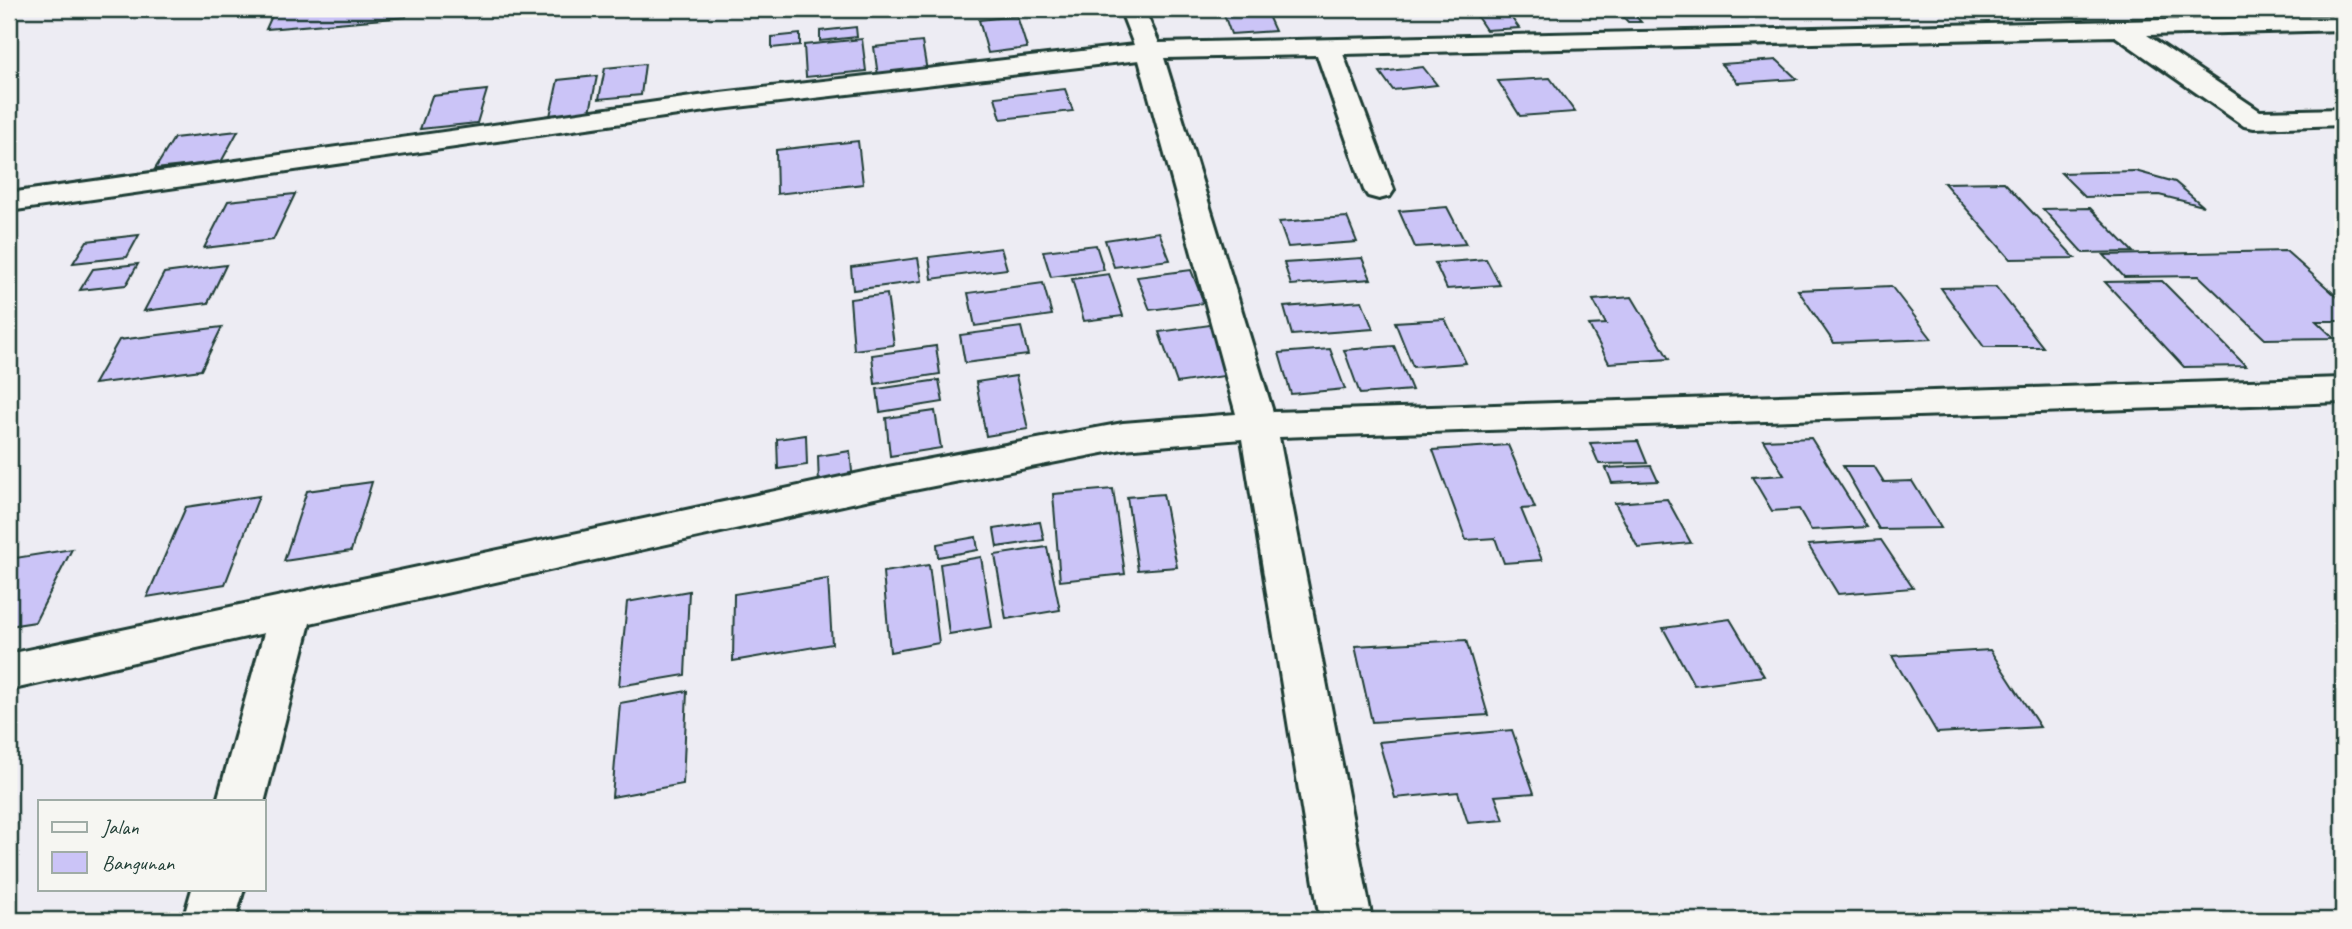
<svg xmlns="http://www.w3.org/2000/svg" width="2352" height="929" font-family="Caveat,sans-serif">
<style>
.building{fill:#cbc4f7;stroke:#1f3d34;stroke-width:2}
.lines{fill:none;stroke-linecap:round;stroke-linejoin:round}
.minor-casing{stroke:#1f3d34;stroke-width:6}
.minor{fill:#f6f6f2;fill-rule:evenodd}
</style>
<rect width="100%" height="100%" fill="#edecf3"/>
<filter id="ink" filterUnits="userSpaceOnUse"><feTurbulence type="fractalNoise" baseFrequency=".0143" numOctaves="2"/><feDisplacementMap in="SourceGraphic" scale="14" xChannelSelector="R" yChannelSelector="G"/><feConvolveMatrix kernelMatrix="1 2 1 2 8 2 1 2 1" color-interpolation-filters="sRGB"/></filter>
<g filter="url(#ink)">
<g class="building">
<path d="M275,9H408L406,17L266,29Z"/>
<path d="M1222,9H1265L1275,31L1231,34Z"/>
<path d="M1472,9H1505L1519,28L1486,30Z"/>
<path d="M1616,9H1630L1641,22H1628Z"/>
<path d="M1706,9H1744L1749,14L1713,16Z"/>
<path d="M1017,16L1027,48L988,53L979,20Z"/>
<path d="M856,27L857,37L820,41V31Z"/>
<path d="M800,34V45L772,48V37Z"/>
<path d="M862,39L866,71L806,77L804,45Z"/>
<path d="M922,42L927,71L878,76L874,47Z"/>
<path d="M1777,60L1797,79L1738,83L1721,64Z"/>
<path d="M645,64L641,95L599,99L605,68Z"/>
<path d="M1423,67L1437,85L1393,90L1380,72Z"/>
<path d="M597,76L590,112L550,116L558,80Z"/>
<path d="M1550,78L1575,112L1520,116L1498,81Z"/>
<path d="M1065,89L1073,111L1001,119L995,97Z"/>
<path d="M487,90L477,123L420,129L432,96Z"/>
<path d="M238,131L221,162L155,169L174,138Z"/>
<path d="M858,141L863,184L777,194L776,150Z"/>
<path d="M2135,171L2175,182L2203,206L2159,195L2085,197L2061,173Z"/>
<path d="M2004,182L2075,258L2010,259L1944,183Z"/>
<path d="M295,194L273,240L204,248L228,201Z"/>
<path d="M1447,207L1466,244L1415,247L1399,211Z"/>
<path d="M2090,208L2133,252L2083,253L2043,209Z"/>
<path d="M1347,217L1357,242L1288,247L1279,222Z"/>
<path d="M1159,232L1170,260L1114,267L1105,240Z"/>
<path d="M139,235L127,257L73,263L87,241Z"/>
<path d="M1096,245L1104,270L1051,277L1043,251Z"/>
<path d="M1001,248L1007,269L932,279L929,257Z"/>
<path d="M2286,251L2343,302V321H2316L2334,338L2265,339L2199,276L2124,277L2104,255Z"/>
<path d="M918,258L922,281L853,290L851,267Z"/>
<path d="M1362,258L1371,279L1291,285L1284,263Z"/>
<path d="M1486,259L1500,285L1447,289L1435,263Z"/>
<path d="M138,264L126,285L80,290L93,269Z"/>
<path d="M226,265L208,303L144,311L164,273Z"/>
<path d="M1191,270L1204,303L1150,310L1137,277Z"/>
<path d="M1109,274L1123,316L1084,321L1072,279Z"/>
<path d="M2162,281L2246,366L2184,367L2105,282Z"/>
<path d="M1043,283L1052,315L975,326L968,293Z"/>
<path d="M1891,286L1932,339L1834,343L1798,290Z"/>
<path d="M1996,287L2043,347H1984L1941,288Z"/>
<path d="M887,294L894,345L854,350L850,299Z"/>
<path d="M1632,297L1669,359L1609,363L1589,325L1606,324L1593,300Z"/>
<path d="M1362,301L1373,329L1292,335L1284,307Z"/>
<path d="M1445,319L1466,363L1413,367L1395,322Z"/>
<path d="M1217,324L1237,374L1177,383L1159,332Z"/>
<path d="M222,327L201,370L94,384L119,340Z"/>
<path d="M1021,327L1028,355L965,363L960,335Z"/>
<path d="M936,346L940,374L875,384L872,355Z"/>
<path d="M1394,346L1412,390L1360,394L1344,350Z"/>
<path d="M1330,349L1345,389L1291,394L1279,353Z"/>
<path d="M1016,376L1028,429L986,436L976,382Z"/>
<path d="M939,380L943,402L880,412L877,389Z"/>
<path d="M935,411L941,448L890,456L886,418Z"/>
<path d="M806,435L807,465L778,469L777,439Z"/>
<path d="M1811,438L1867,527L1811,530L1799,509L1772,511L1752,477L1784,475L1763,440Z"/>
<path d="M1638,441L1647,463L1599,464L1590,443Z"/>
<path d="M1508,445L1535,508L1521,509L1542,560L1504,563L1495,538L1466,540L1433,450Z"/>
<path d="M850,451L853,482L819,487L818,456Z"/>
<path d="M1651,466L1658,481L1612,483L1606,468Z"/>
<path d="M1843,466H1874L1884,482L1912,481L1941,528L1879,529Z"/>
<path d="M372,482L351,551L284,561L307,491Z"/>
<path d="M1113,489L1125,574L1060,581L1053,494Z"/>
<path d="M1163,494L1177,567L1138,570L1127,497Z"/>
<path d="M259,496L225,584L147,597L186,507Z"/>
<path d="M1667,499L1691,543L1638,548L1615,503Z"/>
<path d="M1040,522L1044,540L997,547L994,529Z"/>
<path d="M976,537L978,550L938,557L937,544Z"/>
<path d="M1881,540L1913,588L1838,594L1808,545Z"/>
<path d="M1047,547L1060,610L1006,619L995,555Z"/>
<path d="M72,549L35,622L9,626V559Z"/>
<path d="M981,557L992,627L949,634L940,564Z"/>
<path d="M929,565L939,643L890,652L883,572Z"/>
<path d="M828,579L832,644L733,661L734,594Z"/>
<path d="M689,591L685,675L619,686L627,602Z"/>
<path d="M1730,619L1764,676L1694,685L1663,628Z"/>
<path d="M1466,640L1488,715L1372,722L1355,646Z"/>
<path d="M1990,650L2040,727L1937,733L1892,656Z"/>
<path d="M687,691L683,784L612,797L620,703Z"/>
<path d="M1512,730L1534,793L1495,796L1504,820L1468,823L1458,792L1395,798L1379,742Z"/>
</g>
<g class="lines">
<g class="minor-casing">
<g id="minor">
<path d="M1120,9H1144L1159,43L2343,16V30L2147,35L2260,111L2343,109V125L2254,128L2244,126L2115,36L1343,54L1394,190L1390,196L1379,199L1368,196L1364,190L1317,55L1164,58L1273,412L2343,378V402L1279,437L1372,920H1320L1242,439L1123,449L888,495L310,623L264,803L217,801L264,633L9,690V654L888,467L1123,423L1236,414L1139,60L720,109L9,211V193L720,93L1134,45Z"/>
<path d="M192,889H244L235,920H183Z"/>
</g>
</g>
<use href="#minor" class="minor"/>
</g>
</g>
<rect width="2352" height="929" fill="none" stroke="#f6f6f2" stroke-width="35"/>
<rect x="18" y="18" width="2317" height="894" fill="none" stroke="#1f3d34" stroke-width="2.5" filter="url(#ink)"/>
<rect x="38" y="800" width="228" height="91" fill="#f6f6f2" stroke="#a0aca6" stroke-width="2"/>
<rect x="52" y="822" width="35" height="10" fill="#f6f6f2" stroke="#a0aca6" stroke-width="2"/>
<text x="102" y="834" font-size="21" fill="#1f3d34">Jalan</text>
<rect x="52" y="852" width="35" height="21" fill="#cbc4f7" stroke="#a0aca6" stroke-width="2"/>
<text x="102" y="870" font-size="21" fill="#1f3d34">Bangunan</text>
</svg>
